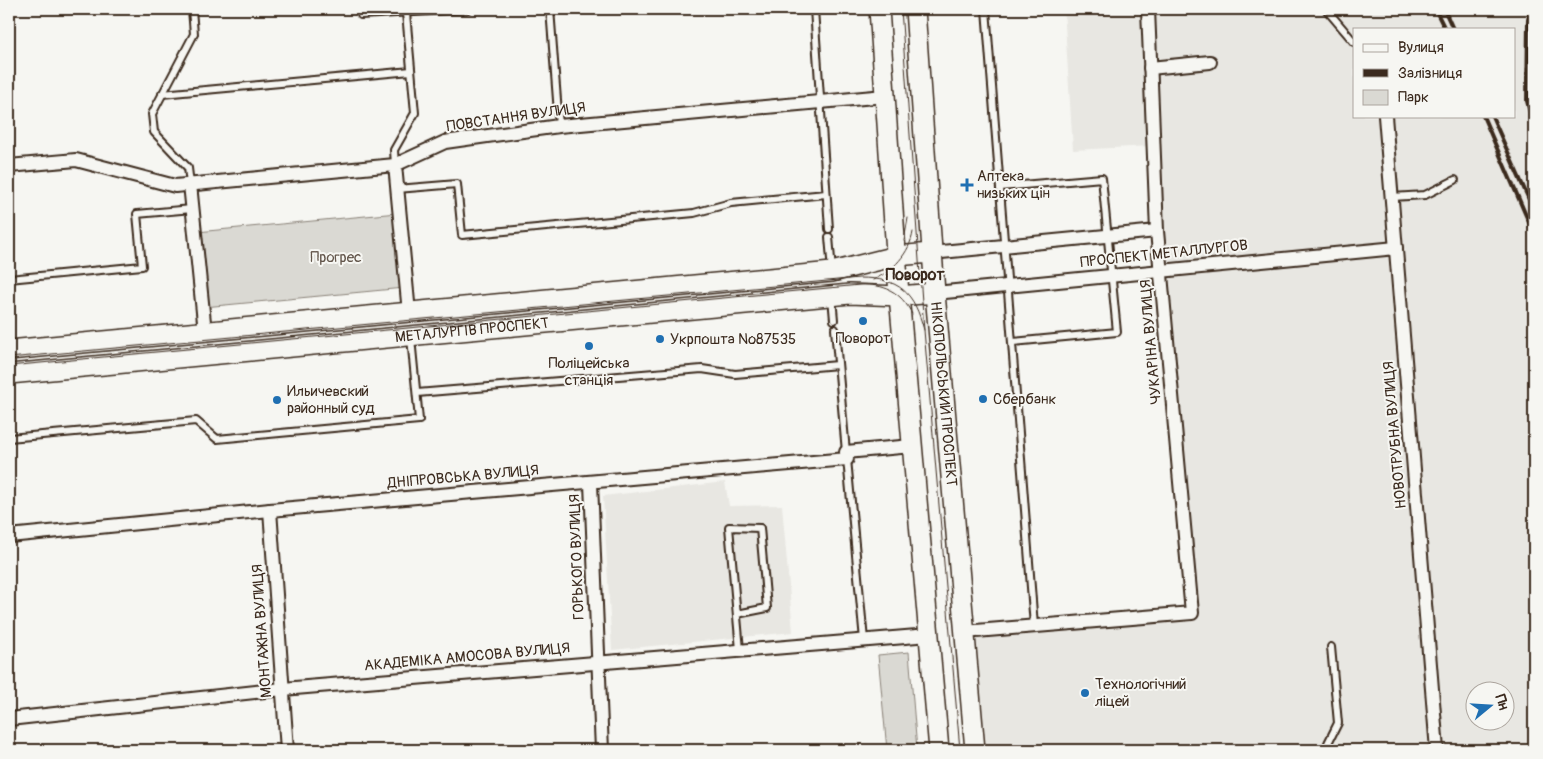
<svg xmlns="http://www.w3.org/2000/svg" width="1543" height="759" font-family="Pangolin,sans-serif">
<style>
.built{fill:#e8e7e2;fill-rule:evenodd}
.green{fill:#dad9d3;stroke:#8a8278}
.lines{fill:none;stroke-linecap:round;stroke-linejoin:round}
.lane-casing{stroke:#3b2a1e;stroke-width:10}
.street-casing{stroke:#3b2a1e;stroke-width:16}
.primary-casing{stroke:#3b2a1e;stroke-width:22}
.lane{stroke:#f6f6f2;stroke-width:6}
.street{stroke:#f6f6f2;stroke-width:12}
.primary{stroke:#f6f6f2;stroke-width:19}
.tram{stroke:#3b2a1e;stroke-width:1}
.rail{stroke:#3b2a1e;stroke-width:4}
.poi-dot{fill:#1f6fb2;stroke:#f6f6f2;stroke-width:2}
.labels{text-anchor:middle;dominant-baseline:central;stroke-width:4;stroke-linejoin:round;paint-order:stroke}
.street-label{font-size:15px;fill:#3b2a1e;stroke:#f6f6f2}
.poi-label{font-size:15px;fill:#3b2a1e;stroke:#f6f6f2;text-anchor:start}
.park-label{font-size:15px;fill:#63564b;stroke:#f6f6f2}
.neighbourhood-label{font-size:16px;font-weight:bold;fill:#3b2a1e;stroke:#f6f6f2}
</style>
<rect width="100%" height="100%" fill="#f6f6f2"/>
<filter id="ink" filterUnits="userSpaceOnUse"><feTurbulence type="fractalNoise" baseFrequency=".02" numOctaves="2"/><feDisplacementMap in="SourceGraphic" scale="10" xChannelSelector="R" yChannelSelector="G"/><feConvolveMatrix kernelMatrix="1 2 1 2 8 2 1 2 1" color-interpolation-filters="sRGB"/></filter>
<g filter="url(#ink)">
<g class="built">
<path d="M1064,9H1534V750H979L969,635L1190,617L1151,146L1073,150ZM1354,29H1514V116H1354ZM1476,692H1506V722H1476Z"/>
<path d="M725,482L729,506L782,505L793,632L612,650L603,496Z"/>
</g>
<g class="green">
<path d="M397,213L404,288L204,307L197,232Z"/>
<path d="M909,652L917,750H887L878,655Z"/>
</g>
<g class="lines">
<g class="lane-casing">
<g id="lane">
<path d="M550,9L559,126"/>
<path d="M814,9L829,229"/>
<path d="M986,9L1034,626"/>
<path d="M1326,9L1354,42"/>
<path d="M361,15L468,9"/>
<path d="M162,94L411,71"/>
<path d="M395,165L394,150L415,113L406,13"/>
<path d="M190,184L188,168L154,132L152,114L194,34L192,9"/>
<path d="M1000,187L1102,178L1117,332L1013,342"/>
<path d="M397,189L457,184L462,235L694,213L731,203L826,194"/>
<path d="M1392,197L1425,195L1455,180"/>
<path d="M829,237L832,271"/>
<path d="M9,279L142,266L137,214L192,209"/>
<path d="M832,297L834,320"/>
<path d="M835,329L846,452"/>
<path d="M417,393L702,369L735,374L838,365"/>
<path d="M9,438L196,421L217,439L419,420L411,338"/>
<path d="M847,459L864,640"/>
<path d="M737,614L767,608L760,528L729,527L740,650"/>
<path d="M1329,750L1328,743L1338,723L1331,647"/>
</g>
</g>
<g class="street-casing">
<g id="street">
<path d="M1150,68L1210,62"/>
<path d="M1385,116L1437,750"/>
<path d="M395,165L409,313"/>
<path d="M9,166L76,160L175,186L395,165L445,142L559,126L885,96"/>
<path d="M190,184L205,332"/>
<path d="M931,253L1157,231"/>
<path d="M935,293L1396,248"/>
<path d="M591,483L602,750"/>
<path d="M270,510L287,750"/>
<path d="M9,536L270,510L847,459L846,452L912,446"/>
<path d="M964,632L1192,613L1157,231L1148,9"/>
<path d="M9,719L283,689L929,635"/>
</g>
</g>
<g class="primary-casing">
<g id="primary">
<path d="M879,9L899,295L939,750"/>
<path id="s1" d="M915,9L935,293L975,750"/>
<path d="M9,350L832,272L896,256L931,253"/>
<path id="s2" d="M9,374L850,294L899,296L935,293"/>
</g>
</g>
<use href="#lane" class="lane"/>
<use href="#street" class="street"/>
<use href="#primary" class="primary"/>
<g class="tram">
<path d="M901,9L924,330L960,750"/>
<path d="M904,241L908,218"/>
<path d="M873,280C893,271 910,253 913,232"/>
<path d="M9,358L859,278C900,278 914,292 924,330"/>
<path d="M9,366L860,285C884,284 901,291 912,314"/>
</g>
<g class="rail">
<path d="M1435,9L1445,29"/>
<path d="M1444,9L1453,29"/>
<path d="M1531,9L1528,20L1527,101L1534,128"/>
<path d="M1483,116L1534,234"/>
<path d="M1492,116L1534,211"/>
</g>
</g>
</g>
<g class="poi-dot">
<path d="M964.5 177.5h5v5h5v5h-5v5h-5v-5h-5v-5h5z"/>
<circle cx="863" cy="321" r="5"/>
<circle cx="660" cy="339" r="5"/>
<circle cx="589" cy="346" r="5"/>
<circle cx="983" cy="399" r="5"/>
<circle cx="277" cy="400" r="5"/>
<circle cx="1085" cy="693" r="5"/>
</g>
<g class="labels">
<g class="street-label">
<text transform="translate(516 117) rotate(-8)">ПОВСТАННЯ ВУЛИЦЯ</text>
<text transform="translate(1164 254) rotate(-6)">ПРОСПЕКТ МЕТАЛЛУРГОВ</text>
<text stroke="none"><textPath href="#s2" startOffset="465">МЕТАЛУРГІВ ПРОСПЕКТ</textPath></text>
<text transform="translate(1151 342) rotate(-95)">ЧУКАРІНА ВУЛИЦЯ</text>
<text stroke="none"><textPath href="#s1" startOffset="386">НІКОПОЛЬСЬКИЙ ПРОСПЕКТ</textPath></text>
<text transform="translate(1395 435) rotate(-95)">НОВОТРУБНА ВУЛИЦЯ</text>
<text transform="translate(463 477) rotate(-5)">ДНІПРОВСЬКА ВУЛИЦЯ</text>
<text transform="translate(577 557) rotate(-92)">ГОРЬКОГО ВУЛИЦЯ</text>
<text transform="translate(262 631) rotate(-94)">МОНТАЖНА ВУЛИЦЯ</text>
<text transform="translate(467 657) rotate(-5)">АКАДЕМІКА АМОСОВА ВУЛИЦЯ</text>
</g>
<g class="poi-label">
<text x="977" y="176">Аптека<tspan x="977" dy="17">низьких цін</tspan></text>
<text x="863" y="338" text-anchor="middle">Поворот</text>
<text x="670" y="339">Укрпошта №87535</text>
<text x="589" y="363" text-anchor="middle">Поліцейська<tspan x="589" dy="17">станція</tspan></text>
<text x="287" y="391">Ильичевский<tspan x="287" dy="17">районный суд</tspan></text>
<text x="993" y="399">Сбербанк</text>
<text x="1095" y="684">Технологічний<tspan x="1095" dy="17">ліцей</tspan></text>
</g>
<g class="park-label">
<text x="336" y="257">Прогрес</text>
</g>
<g class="neighbourhood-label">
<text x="915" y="275">Поворот</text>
</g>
</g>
<rect width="1543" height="759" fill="none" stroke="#f6f6f2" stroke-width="30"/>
<rect x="15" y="15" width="1513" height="729" fill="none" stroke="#3b2a1e" stroke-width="2" filter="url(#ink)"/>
<rect x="1353" y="28" width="162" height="90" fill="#f6f6f2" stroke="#aba49d"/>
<rect x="1363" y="44" width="25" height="8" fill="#f6f6f2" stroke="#aba49d"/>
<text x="1398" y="52" font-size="15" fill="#3b2a1e">Вулиця</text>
<rect x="1363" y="69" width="25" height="8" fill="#3b2a1e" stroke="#aba49d"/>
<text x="1398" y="78" font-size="15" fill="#3b2a1e">Залізниця</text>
<rect x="1363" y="90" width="25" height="15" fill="#dad9d3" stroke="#aba49d"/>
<text x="1398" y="102" font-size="15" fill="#3b2a1e">Парк</text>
<g transform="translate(1490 706) rotate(72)"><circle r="24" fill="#f6f6f2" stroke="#aba49d"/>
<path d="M0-4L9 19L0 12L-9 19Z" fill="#1f6fb2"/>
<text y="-8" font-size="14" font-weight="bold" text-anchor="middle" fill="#3b2a1e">Пн</text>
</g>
</svg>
